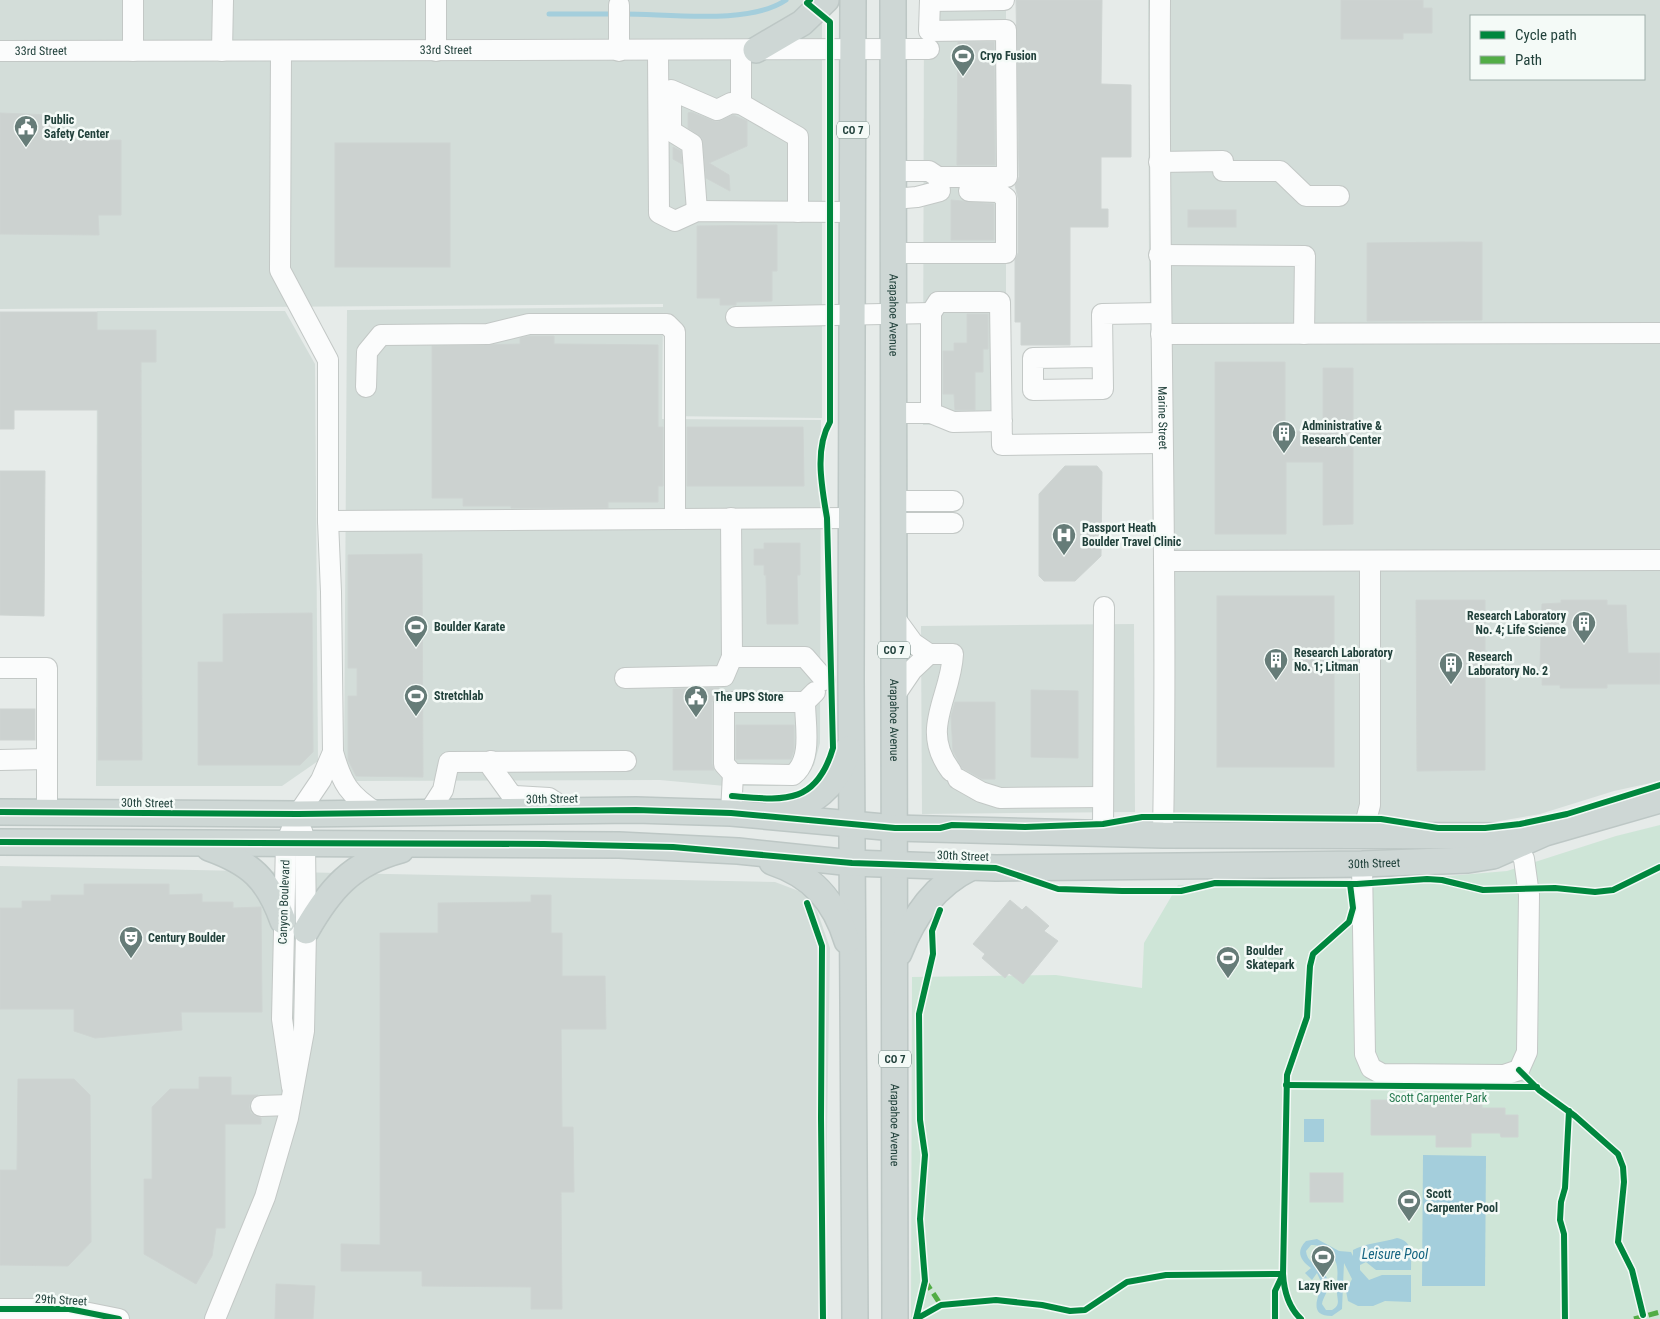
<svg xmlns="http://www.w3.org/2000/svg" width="1660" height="1319" font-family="'Roboto Condensed',sans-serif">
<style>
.built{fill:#d3ddd9;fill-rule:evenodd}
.green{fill:#cee5d7}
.water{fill:#a4cedc;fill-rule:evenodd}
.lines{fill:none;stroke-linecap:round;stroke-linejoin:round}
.stream{stroke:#a4cedc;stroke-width:5}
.building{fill:#ccd2d0;stroke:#ced4d2}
.minor-casing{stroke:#c3c8c6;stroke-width:22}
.major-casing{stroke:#bdc7c5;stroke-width:28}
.minor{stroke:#fbfcfc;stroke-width:20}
.major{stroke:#ced7d5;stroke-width:25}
.quiet{stroke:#52ad46;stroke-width:5;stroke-dasharray:10 5;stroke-linecap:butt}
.cycleway-casing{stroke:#f4faf7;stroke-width:9}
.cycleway{stroke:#00873e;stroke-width:6}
.labels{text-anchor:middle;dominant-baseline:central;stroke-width:5;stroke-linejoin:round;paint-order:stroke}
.shield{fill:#f4faf7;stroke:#607873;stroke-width:1}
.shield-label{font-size:11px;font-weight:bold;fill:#21413b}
.street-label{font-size:12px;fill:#21413b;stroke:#f4faf7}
.poi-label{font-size:12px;font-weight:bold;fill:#21413b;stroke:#f4faf7;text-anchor:start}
.park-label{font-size:12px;fill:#287b50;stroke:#f4faf7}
.water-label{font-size:14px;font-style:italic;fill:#166582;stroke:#f4faf7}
</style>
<rect width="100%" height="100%" fill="#e6ebe9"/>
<g class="built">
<path d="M0,0H822V418L666,416L663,310L662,419L821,420L820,743L814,765L804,778L777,786H725L660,780L356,781L344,769L347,310L663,307V304L0,309Z"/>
<path d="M924,0H1006V424L923,425Z"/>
<path d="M1148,0H1660V781L1614,791L1540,814L1488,823L1312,824L1156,818L1153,588L1154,445L1149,272ZM1471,16H1644V79H1471Z"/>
<path d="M97,311H285L315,364L318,761L282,786H96Z"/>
<path d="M1134,624L1135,812L922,814L921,626Z"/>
<path d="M0,866L775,882L812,896L830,948L824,1319H0Z"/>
</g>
<path class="green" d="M1660,825V1319H911L912,977L1056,975L1142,988L1144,943L1178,885L1377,882L1507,871L1616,836Z"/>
<g class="water">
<rect x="1304" y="1119" width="20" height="23"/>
<path d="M1423,1155L1486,1156L1485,1286H1422Z"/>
<path d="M1397,1238C1414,1241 1411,1257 1411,1270H1376L1366,1262L1360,1265V1270L1369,1280L1382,1275H1411V1302L1385,1301L1373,1306H1358L1348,1301L1346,1291L1352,1279L1344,1263L1342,1309L1332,1316C1307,1316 1319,1296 1322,1284L1317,1273L1312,1280L1305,1273L1311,1268C1301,1261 1295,1252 1306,1241L1317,1239L1339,1251L1351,1252L1353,1256V1250C1363,1244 1384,1242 1397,1238ZM1311,1245C1317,1245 1320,1246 1326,1250C1341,1260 1337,1273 1337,1289C1336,1298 1342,1305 1332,1310H1326L1322,1304C1323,1297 1329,1291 1328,1284C1328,1268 1307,1266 1306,1251Z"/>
</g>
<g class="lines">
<g class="stream">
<path d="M549,14H616"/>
<path d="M624,14C669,14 750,25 786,0"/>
</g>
</g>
<g class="building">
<path d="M1016,0H1102L1101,84L1131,85V157H1101V209H1108V227H1070V345H1021V322H1015V260L1018,253V198L1015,185L1019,177Z"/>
<path d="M1341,0H1423V8H1432V33H1403V39H1341Z"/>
<path d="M958,42H994L995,165H957Z"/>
<path d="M691,112L717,122L733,115L747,121V146L709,163L729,175L730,191L706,178L702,138L688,128V113Z"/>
<path d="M0,113L52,115V140H121V215H98L99,235L0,234Z"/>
<rect x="335" y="143" width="115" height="124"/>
<path d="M673,147L681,151L682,164L673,159Z"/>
<path d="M951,200L994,204V240H951Z"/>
<rect x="1188" y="210" width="48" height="17"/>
<path d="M777,225V271H772V301L736,302V305H720V298H697V226Z"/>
<path d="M1465,242H1482V320L1367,321V243Z"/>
<path d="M0,312H97V330H156V362H141L142,760H98V410H14V429H0Z"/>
<path d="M967,314H988V349H983V372H975V410H955L954,394H943V351H954V343H967Z"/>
<path d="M530,336H554V344L658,345V427H663V486H658V502H608V508H511V506H463V498H432V346L520,344V338Z"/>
<path d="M1215,362H1285V431H1323V368H1353V524L1323,525V462H1286V534H1215Z"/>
<path d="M687,427H803L804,486H687Z"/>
<path d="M1065,466H1097L1102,472L1101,556L1075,581H1044L1039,576V494Z"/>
<path d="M0,471H45L44,616L0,615Z"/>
<path d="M764,543H800V575H797L798,624H767L766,575H764V565H754V549H764Z"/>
<path d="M422,554L423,777L356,776L348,760V696H357V668H348V555Z"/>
<rect x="1217" y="596" width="117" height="171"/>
<path d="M1416,600H1485V770L1417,771Z"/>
<path d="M1561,600H1607V605H1626L1628,653H1660V684H1607V688H1560V685H1542V667H1540L1542,604L1561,603Z"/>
<path d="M312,613L313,752L300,765H198V662H223V614Z"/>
<path d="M719,688L712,702V764L714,770H673V689Z"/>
<path d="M1031,690L1078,691V758L1031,757Z"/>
<path d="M955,702H995V779H982L962,768L953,751L951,716Z"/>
<rect x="0" y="709" width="35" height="31"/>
<path d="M736,725H794V749L791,759H736Z"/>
<path d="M84,884H169V895L202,894V902H233V908L261,907L262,1012H181L182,1030L95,1038L74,1031V1009H0V908H22V901H51V895H84Z"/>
<path d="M531,895H551V933H562V976H605L606,1029H561L562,1127H573L574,1192H561L562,1309H531V1287L422,1286V1271H341V1244L380,1245V933H438V903L531,902Z"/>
<path d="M1010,900L1022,910L1026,906L1040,918L1049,926L1044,931L1058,941L1023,984L1009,973L1005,978L982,958L985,954L973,944Z"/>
<path d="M199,1077H231V1095H258L251,1100L249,1107L251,1113L261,1118V1124H225V1228H216L212,1256L196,1284L144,1254V1179H152V1107L170,1089H199Z"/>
<path d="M18,1079H74L90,1095L91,1242L68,1266L0,1265V1170H17Z"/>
<path d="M1371,1100H1482V1108H1505V1115H1518V1137H1501L1500,1133H1471V1147H1436V1135H1371Z"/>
<rect x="1310" y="1173" width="33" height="29"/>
<path d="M276,1284L315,1286L313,1319H275Z"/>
</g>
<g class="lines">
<g class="minor-casing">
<g id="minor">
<path d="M133,0V51"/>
<path d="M436,0V51"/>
<path d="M930,0L929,31L1006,30L1007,177H938"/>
<path id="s1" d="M1160,0C1158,278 1168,557 1163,835"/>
<path d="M930,1L1004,0"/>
<path d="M619,5V51"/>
<path d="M741,50V104L798,137V212"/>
<path id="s2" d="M0,51L929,49"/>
<path d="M222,51L223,0"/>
<path d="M281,51L280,270L328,360V521L331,592L333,752L321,780L298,814L286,843L282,1019L292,1087"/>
<path d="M658,51L659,213L675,221L697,211L853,212"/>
<path d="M671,90L717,110L731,103L741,104"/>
<path d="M671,105V131L692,144L697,211"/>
<path d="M1159,162L1223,161V171H1280L1306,196H1339"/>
<path d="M893,171H929L938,177L940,191L917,197L893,199"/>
<path d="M893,253H1006V198L998,192L969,191"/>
<path d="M1159,255L1305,256L1304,334"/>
<path d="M736,317L931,313"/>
<path d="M1161,334L1660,333"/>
<path d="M1102,357L1033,358V390L1103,389L1102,314L1161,313"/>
<path d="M366,387L367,352L381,335L488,334L529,324H667L675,332V519"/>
<path d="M894,413H931"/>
<path d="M1002,421L953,422L931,413V313L938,302H1000L1002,445L1162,443"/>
<path d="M893,501H953"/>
<path d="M731,518L732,657H805L825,680"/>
<path d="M328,521L853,518"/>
<path d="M893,523H953"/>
<path d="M1164,561L1660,560"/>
<path d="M894,617L913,643L929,654H953C951,698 919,729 951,771"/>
<path d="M0,668H47V813"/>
<path d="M625,678L724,676L732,657"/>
<path d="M895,695L912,670L929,654"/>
<path d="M333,752C342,784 349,795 377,813"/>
<path d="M0,760L47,759"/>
<path d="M491,761L492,768L510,793L515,796L549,798L567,810"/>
<path d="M733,774L793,775C813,760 805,725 805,702L815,692"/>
<path d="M958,779L981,792L1000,798L1103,797"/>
<path d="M429,812L443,790L449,762L626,761"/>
<path d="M731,813L733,774L724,764V702H805"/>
<path d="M1103,833L1104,607"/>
<path d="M1362,836L1370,805V561"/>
<path d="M1362,864L1365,1054L1371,1068L1382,1074L1504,1075L1519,1070L1527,1052L1529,895L1524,859L1511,836"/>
<path d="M261,1106L290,1105"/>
<path d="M0,1309H69L119,1319"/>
<path d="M215,1319L265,1197L288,1118L304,1031L306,931L305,843L302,831"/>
</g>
</g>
<g class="major-casing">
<g id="major">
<path d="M853,0L851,680L855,1319"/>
<path id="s3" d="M893,0L895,1319"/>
<path d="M756,50L802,23L826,0"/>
<path d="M0,812L298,814L636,810L731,813L895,828L1163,835L1530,836"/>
<path d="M774,813C812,807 838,786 848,749"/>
<path id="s4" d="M0,842L619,845L738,851L852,863L996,868L1362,864L1468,860L1493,856L1545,833L1660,800"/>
<path d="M209,848C251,863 268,879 283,921"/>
<path d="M772,862C812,875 835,901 847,941"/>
<path d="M306,931C330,889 352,863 401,850"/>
<path d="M899,953C914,915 935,885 972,867"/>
</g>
</g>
<use href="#minor" class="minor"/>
<use href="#major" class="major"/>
<g class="quiet">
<path d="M925,1281L941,1305"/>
<path d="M1634,1319L1660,1312"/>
</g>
<g class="cycleway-casing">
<g id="cycleway">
<path d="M732,796C783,800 816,806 833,748L827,518C822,488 814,449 830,422V22L807,3L810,0"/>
<path d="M0,812L298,814L636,810L731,813L895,828H940L952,825L1025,827L1103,824L1142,817H1181L1381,819L1438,828H1485L1520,824L1567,814L1660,785"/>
<path d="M0,842L544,844L673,847L852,863L996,868L1058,889L1122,891H1181L1215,883L1357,884L1427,879L1442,880L1483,890L1555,888L1595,892L1613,890L1660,867"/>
<path d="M807,903L822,946L821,1118L823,1319"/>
<path d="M1519,1070L1539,1090L1575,1116L1618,1154L1623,1167L1624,1182L1618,1242L1632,1270L1643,1315"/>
<path d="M1286,1085L1537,1087"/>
<path d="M0,1309H69L119,1319"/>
<path d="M916,1319L941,1305L996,1300L1042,1305L1070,1311L1085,1310L1127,1282L1166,1275L1283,1274C1284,1291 1288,1307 1301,1319"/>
<path d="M916,1319L925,1281L920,1219L925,1155L920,1120L919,1014L933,954L932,931L940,910"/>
<path d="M1275,1319V1291L1283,1274L1287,1075L1307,1017L1310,966L1313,954L1349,922L1353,908L1350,884"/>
<path d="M1565,1319L1564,1234L1560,1220L1561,1202L1565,1188L1569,1111"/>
</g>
</g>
<use href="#cycleway" class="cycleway"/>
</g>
<defs>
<g id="stadium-pin" transform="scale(1.25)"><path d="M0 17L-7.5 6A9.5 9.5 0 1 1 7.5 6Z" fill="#667c78" stroke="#f4faf7"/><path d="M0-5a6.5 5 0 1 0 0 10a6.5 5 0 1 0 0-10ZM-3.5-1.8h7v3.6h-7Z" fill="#fff"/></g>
<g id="civic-pin" transform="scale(1.25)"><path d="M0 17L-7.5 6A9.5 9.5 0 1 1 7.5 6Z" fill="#667c78" stroke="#f4faf7"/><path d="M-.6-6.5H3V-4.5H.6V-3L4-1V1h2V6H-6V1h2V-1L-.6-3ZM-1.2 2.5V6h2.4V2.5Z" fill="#fff"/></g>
<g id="building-pin" transform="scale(1.25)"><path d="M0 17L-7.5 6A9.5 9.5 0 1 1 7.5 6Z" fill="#667c78" stroke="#f4faf7"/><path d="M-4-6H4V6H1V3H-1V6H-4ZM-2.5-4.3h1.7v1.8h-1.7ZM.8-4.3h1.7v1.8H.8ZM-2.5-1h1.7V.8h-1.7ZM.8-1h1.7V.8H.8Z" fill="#fff"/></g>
<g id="hospital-pin" transform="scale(1.25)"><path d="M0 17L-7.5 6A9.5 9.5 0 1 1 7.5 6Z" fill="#667c78" stroke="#f4faf7"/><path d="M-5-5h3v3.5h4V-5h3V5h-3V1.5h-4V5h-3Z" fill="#fff"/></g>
<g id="theatre-pin" transform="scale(1.25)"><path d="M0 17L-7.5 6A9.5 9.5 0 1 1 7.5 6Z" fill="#667c78" stroke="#f4faf7"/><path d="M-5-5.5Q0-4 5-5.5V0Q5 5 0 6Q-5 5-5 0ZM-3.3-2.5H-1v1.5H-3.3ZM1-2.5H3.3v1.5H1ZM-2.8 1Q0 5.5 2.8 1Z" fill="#fff"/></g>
</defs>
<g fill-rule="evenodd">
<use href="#stadium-pin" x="963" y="56"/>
<use href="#civic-pin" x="26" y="127"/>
<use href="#building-pin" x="1284" y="433"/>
<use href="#hospital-pin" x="1064" y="535"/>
<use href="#building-pin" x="1584" y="623"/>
<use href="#stadium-pin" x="416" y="627"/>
<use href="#building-pin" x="1276" y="660"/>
<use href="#building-pin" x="1451" y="664"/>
<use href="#stadium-pin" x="416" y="696"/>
<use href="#civic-pin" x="696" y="697"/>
<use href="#theatre-pin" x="131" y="938"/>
<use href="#stadium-pin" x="1228" y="958"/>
<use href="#stadium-pin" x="1409" y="1201"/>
<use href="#stadium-pin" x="1323" y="1257"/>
</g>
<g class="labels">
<g class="shield">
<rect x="837" y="121.5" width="32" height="17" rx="4"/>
<rect x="878" y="641.5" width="32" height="17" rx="4"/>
<rect x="879" y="1050.5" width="32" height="17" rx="4"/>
</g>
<g class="shield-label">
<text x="853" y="130">CO 7</text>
<text x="894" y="650">CO 7</text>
<text x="895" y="1059">CO 7</text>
</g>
<g class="street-label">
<text stroke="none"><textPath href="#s2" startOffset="41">33rd Street</textPath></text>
<text stroke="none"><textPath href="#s2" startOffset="446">33rd Street</textPath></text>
<text stroke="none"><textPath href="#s3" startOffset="315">Arapahoe Avenue</textPath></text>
<text stroke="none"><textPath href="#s1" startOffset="418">Marine Street</textPath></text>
<text stroke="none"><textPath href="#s3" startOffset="720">Arapahoe Avenue</textPath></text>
<text transform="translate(552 799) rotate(-1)">30th Street</text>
<text transform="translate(147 803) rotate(1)">30th Street</text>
<text transform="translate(963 856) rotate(2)">30th Street</text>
<text stroke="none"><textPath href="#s4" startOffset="1375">30th Street</textPath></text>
<text transform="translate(284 902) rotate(-88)">Canyon Boulevard</text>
<text stroke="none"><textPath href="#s3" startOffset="1125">Arapahoe Avenue</textPath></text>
<text transform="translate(61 1300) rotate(3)">29th Street</text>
</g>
<g class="poi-label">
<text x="980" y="56">Cryo Fusion</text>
<text x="44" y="120">Public<tspan x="44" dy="14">Safety Center</tspan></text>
<text x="1302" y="426">Administrative &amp;<tspan x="1302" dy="14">Research Center</tspan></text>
<text x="1082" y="528">Passport Heath<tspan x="1082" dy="14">Boulder Travel Clinic</tspan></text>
<text x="1566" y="616" text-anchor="end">Research Laboratory<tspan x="1566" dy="14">No. 4; Life Science</tspan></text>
<text x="434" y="627">Boulder Karate</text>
<text x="1294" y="653">Research Laboratory<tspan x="1294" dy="14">No. 1; Litman</tspan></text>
<text x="1468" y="657">Research<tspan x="1468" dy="14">Laboratory No. 2</tspan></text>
<text x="434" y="696">Stretchlab</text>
<text x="714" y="697">The UPS Store</text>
<text x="148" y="938">Century Boulder</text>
<text x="1246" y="951">Boulder<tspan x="1246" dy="14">Skatepark</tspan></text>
<text x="1426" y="1194">Scott<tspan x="1426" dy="14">Carpenter Pool</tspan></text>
<text x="1323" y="1286" text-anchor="middle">Lazy River</text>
</g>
<g class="park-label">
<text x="1438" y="1098">Scott Carpenter Park</text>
</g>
<g class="water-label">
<text x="1395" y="1254">Leisure Pool</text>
</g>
</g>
<rect x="1470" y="15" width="175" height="65" fill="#f4faf7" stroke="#a0b0ac"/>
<rect x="1480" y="31" width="25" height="8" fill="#00873e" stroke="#a0b0ac"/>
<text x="1515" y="40" font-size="15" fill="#21413b">Cycle path</text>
<rect x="1480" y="56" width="25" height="8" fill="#52ad46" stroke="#a0b0ac"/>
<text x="1515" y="65" font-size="15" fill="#21413b">Path</text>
</svg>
